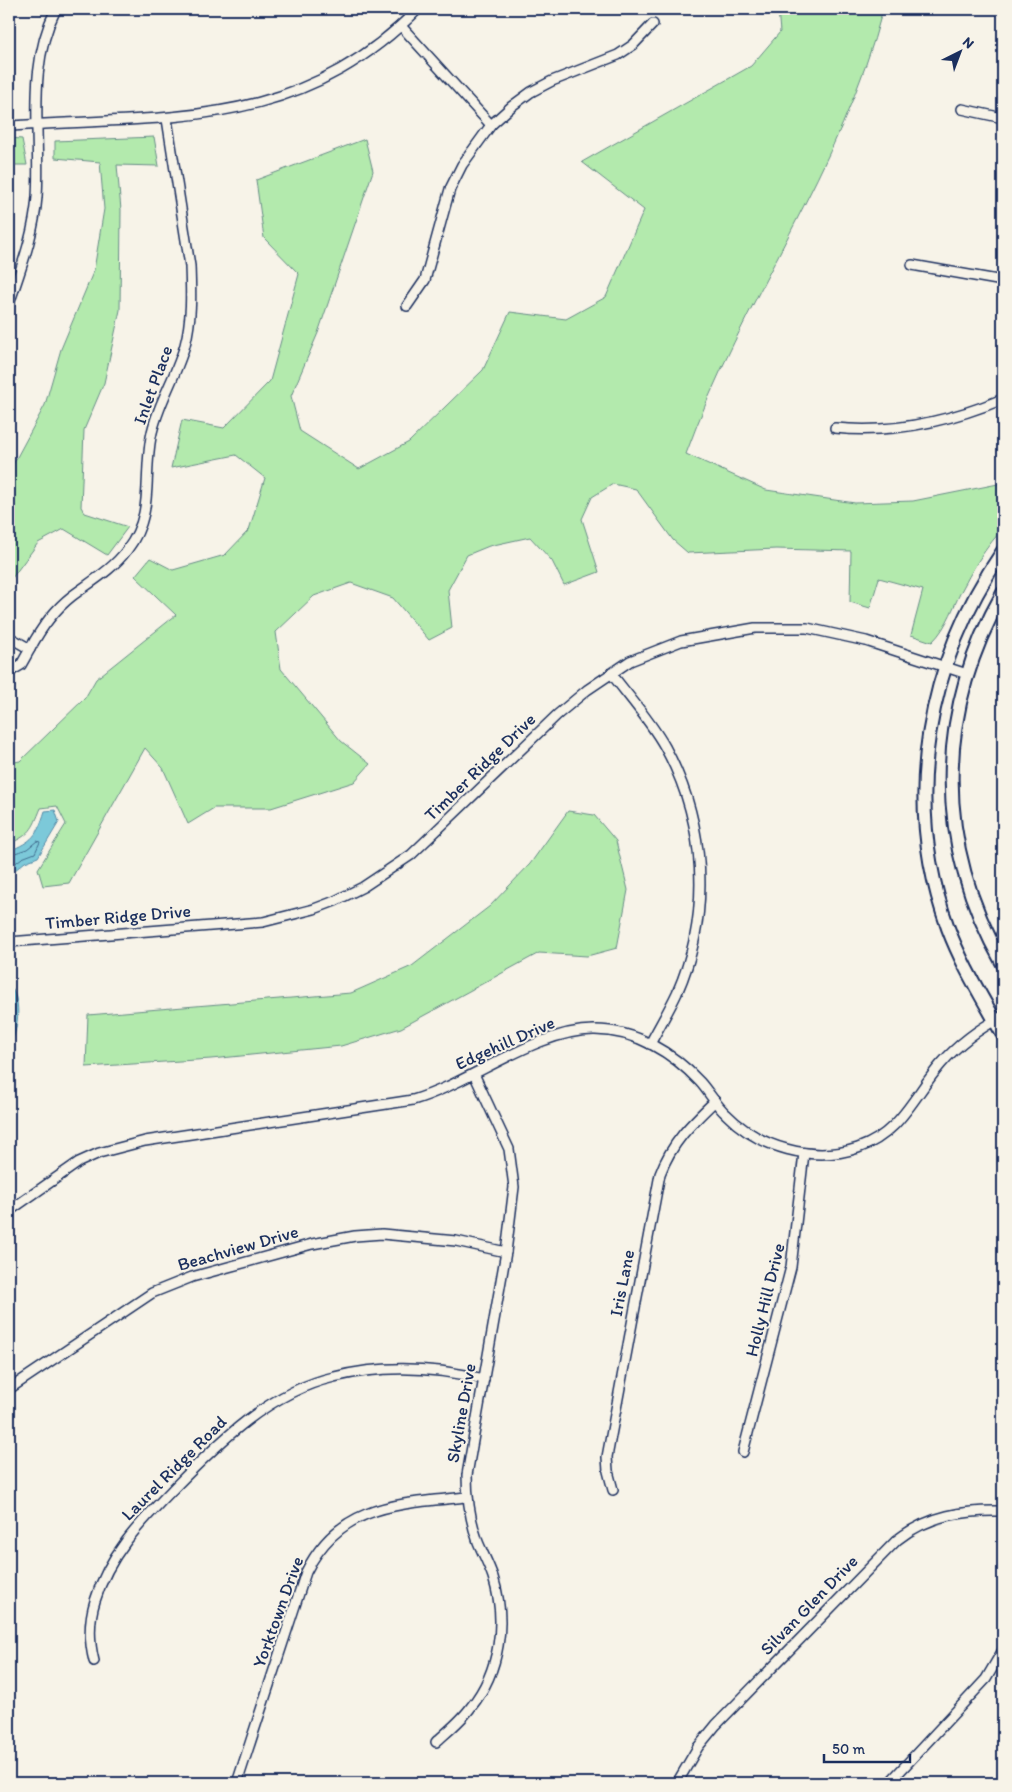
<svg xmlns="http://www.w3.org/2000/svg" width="1012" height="1792" font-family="Itim,sans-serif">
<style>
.green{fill:#b3eaad;stroke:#678c86}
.water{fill:#7bc9d9;stroke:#558ba8}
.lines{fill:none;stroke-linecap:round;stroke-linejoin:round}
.shore{stroke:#416d8f;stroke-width:1}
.street-casing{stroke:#1b2f5e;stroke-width:12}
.secondary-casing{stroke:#1b2f5e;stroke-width:16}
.street{stroke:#f7f3e8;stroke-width:9}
.secondary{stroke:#f7f3e8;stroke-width:12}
.labels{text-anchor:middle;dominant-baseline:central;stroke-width:4;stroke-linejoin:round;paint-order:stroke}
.street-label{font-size:18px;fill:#1b2f5e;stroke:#f7f3e8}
</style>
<rect width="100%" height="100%" fill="#f7f3e8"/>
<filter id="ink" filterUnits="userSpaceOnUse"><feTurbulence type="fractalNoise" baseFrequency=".02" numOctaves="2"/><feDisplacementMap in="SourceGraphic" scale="10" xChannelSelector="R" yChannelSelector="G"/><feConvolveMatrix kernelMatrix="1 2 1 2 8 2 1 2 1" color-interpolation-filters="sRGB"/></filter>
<g filter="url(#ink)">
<g class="green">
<path d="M778,9H883C842,167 741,301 686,454L766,490L855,503L913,501L1003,483V529C988,544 975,565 965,584C954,603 948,627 932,642L911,635L923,590L879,578L870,608L850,602L851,551L776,549L688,553L673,540L636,489L613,484L592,497L582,519L599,572L564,585L552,561L530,537L489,546L467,555L448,590L452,628L429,640L393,598L351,583L314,596L276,632L281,669L341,741L370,764L354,782L271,808H214L188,824L163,768L145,748L69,883L43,886L38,869L66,824L57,806L41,808C32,830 31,834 9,844V763L20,761L85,698L96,679L176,615L135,576L150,558L173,570L225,555L249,530L265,478L236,455L171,468L182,420L224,428L270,381L299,274L264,238L256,180L365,139L373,171L318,333L291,396L300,431L359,469L409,442L483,370L510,312L566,319L606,297L644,210L582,162L751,66L780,32Z"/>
<path d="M154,137L159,166L117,165L121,210L120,310L104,383L84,430L81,507L85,513L128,527L107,555L64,529L38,543L9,582V472L45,405L61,349L94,270L104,209L100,162L55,158V141Z"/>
<path d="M9,138L22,139L27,165H9Z"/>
<path d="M568,811L594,815L616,841L628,890L617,948L587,956L539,953L401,1028L341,1046L211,1059L86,1067L88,1015L351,993L412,966L490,906L530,864Z"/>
</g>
<g class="water">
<path d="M55,810L59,822L38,857L25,862L9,875V851C33,841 37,836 45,811Z"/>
<path d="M9,984C24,1004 17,1029 9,1051Z"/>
</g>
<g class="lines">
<path class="shore" d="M9,855L27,849L37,841L40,842L35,853L22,858L9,868"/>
<g class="street-casing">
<g id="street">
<path d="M401,26L491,125"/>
<path d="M962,109L1003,118"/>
<path d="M9,126C165,115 297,132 418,9"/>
<path d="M912,265L1003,281"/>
<path d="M9,304C21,268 34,235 37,197C41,134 26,68 56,9"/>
<path d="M407,306L425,280L450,189L462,165L491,125L512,106L531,92L552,81L618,55L633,45L653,24"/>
<path d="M835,428C892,434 950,421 1003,399"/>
<path d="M9,637L30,649L21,665L9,672"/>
<path d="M30,649C41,628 54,610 72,596C92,581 112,570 127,550C155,513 143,479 151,437C157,405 176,377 185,345C192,319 191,292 190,266L167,119"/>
<path d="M611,673C629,697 650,720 665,747C706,822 712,914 677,993C669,1010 659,1027 650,1044"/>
<path d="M9,942L263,922L314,909L335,901L363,887L411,855L557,715L587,690L630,661L681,641L755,628H807L866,641L967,674"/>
<path d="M9,1211L79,1162L99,1153L145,1141L413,1100C471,1083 537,1029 595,1030C636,1030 673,1053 700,1082C709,1092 716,1105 726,1114C759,1148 813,1163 858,1148C901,1133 914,1095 941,1064C959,1043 980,1028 1003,1016"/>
<path d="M9,1389L152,1293L192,1277L312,1244L355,1236L382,1234L456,1241L506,1252"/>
<path d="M743,1452L791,1267L804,1153"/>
<path d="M613,1490L608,1471L607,1457L660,1174C672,1142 691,1124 715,1101"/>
<path d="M94,1661C89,1641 89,1620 95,1601C109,1554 141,1522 174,1488C219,1442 269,1392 334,1377C385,1364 434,1367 484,1379"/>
<path d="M436,1742C448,1731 462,1720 471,1707C500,1671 507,1621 493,1577C489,1565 483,1554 478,1542C470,1520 467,1498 467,1475L506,1252L514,1187L509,1149L474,1074"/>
<path d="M237,1783L306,1572C340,1503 400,1504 467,1497"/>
<path d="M677,1783L698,1747L716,1725L897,1540C929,1515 964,1510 1003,1511"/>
<path d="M889,1783L986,1679L1003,1650"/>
</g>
</g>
<g class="secondary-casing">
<g id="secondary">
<path d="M1003,551C927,662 901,799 948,928C962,966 984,1000 1003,1035"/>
<path d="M1003,593C935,713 934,843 1003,964"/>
</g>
</g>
<use href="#street" class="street"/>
<use href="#secondary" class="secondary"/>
</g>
</g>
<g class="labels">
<g class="street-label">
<text transform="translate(153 385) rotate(-70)">Inlet Place</text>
<text transform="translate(480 767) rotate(-44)">Timber Ridge Drive</text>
<text transform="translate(118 917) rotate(-5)">Timber Ridge Drive</text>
<text transform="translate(505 1043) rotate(-24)">Edgehill Drive</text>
<text transform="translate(238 1248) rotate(-16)">Beachview Drive</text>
<text transform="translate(622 1283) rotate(-79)">Iris Lane</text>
<text transform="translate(765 1300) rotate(-76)">Holly Hill Drive</text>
<text transform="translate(461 1413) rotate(-80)">Skyline Drive</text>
<text transform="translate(174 1468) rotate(-45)">Laurel Ridge Road</text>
<text transform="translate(809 1605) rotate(-46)">Silvan Glen Drive</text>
<text transform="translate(278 1612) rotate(-70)">Yorktown Drive</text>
</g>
</g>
<rect width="1012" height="1792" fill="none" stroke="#f7f3e8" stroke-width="30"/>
<rect x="15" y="15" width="982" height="1762" fill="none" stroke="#1b2f5e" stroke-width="2" filter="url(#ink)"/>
<g transform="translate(960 52) rotate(42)" stroke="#f7f3e8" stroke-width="4" paint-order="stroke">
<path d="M0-4L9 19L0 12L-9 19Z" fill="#1b2f5e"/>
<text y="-8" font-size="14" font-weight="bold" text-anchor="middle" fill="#1b2f5e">N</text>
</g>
<path d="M824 1754v8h86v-8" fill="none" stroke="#1b2f5e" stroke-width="2.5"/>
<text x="832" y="1754" font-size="15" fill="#1b2f5e" stroke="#f7f3e8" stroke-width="4" paint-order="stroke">50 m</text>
</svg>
